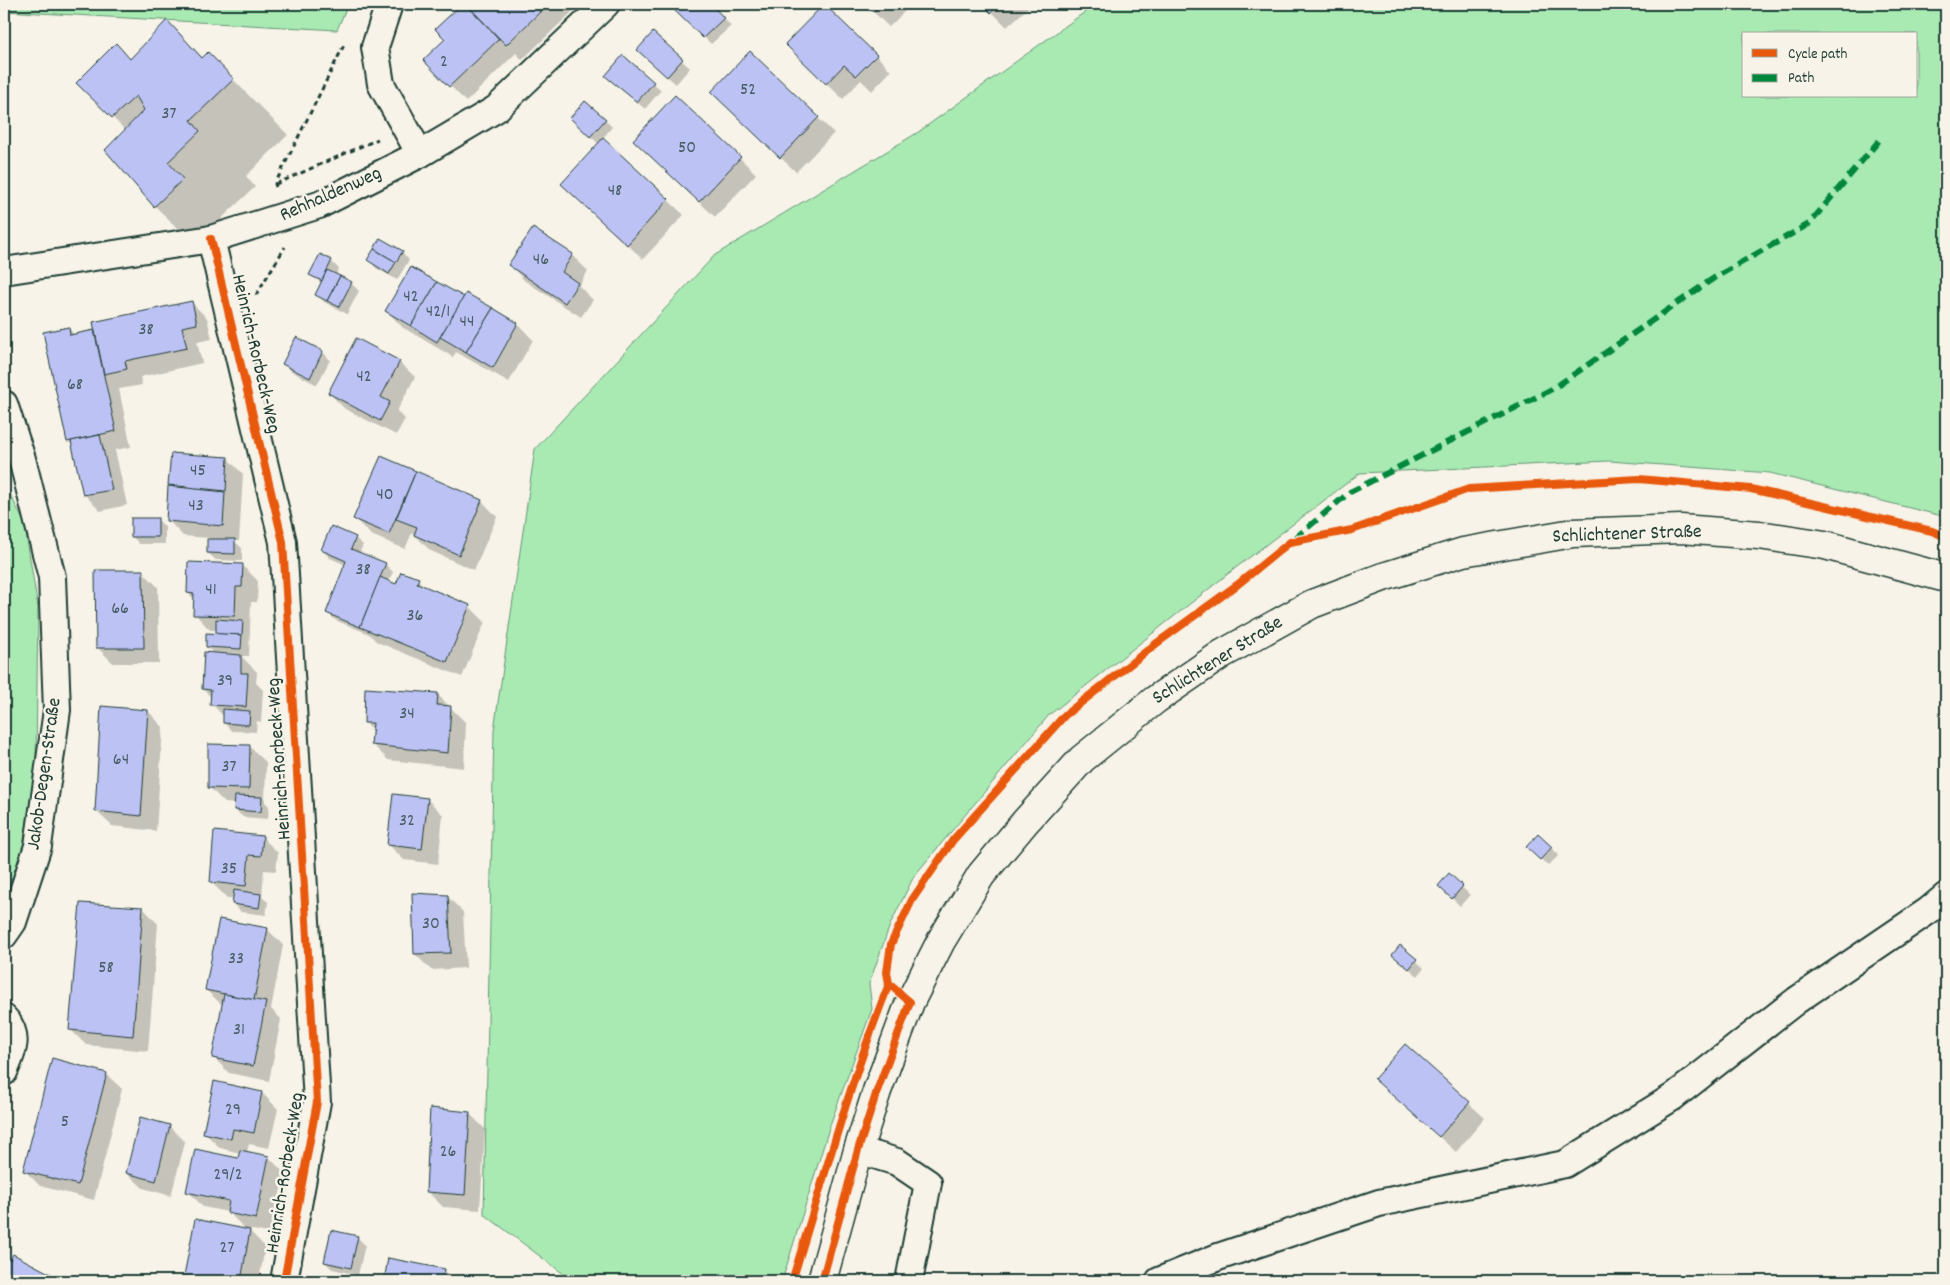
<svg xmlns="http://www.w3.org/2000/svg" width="1950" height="1285" font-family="Dekko,sans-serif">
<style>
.green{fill:#a9eab3;stroke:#649474;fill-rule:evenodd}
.shadow{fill:#0003}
.building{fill:#bdc2f4;stroke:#1f3d34}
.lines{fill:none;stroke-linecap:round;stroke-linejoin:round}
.street-casing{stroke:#1f3d34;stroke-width:30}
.secondary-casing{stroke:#1f3d34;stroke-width:31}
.path{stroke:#1f3d34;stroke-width:3;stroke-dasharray:5 4;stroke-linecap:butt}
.street{stroke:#f7f3e8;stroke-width:26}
.secondary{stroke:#f7f3e8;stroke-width:28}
.quiet{stroke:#00873e;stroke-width:6;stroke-dasharray:12 6;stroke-linecap:butt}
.cycleway-casing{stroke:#f7f3e8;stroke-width:11}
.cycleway{stroke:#e8590c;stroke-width:8}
.labels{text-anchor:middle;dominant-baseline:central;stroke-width:5;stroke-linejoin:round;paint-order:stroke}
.number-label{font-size:18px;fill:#465e64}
.street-label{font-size:20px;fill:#1f3d34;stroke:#f7f3e8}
</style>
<rect width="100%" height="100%" fill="#f7f3e8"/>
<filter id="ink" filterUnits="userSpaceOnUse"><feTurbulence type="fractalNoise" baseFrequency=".02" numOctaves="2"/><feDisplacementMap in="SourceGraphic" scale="10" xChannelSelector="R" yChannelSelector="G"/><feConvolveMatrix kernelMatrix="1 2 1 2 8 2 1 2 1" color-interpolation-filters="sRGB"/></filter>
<g filter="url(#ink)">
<g class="green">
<path d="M4,4H348L337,30L4,11Z"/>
<path d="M1096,4H1946V517L1770,473L1609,461L1360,473L1229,573L1049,715L914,876L890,925L869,984L872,1009L830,1125L782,1281H573L484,1214L494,730L535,449L715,255L917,133ZM1744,34H1916V96H1744Z"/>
<path d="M4,482L24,522L38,608L36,761L22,855L4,899Z"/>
</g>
<g class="shadow">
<path d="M464,4H566L573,11L522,60L516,53L466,102L425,60L447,39L437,30Z"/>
<path d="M677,4H710L731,26L711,44L674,8Z"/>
<path d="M730,4H739L734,8Z"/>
<path d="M865,4H912L889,27Z"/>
<path d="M984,4H1032L1007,27Z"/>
<path d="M167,22L203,58L208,54L288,135L246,176L255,187L222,218L237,235L210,261L155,206L126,131L78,83L131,60Z"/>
<path d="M653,34L690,68L676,84L646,58Z"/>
<path d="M876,55L891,71L872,91L861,80L843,99L802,60Z"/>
<path d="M614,83H653L661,90L645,109Z"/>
<path d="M728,108L818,118L834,133L796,172Z"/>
<path d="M605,120L612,127L602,139L684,215L643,259L578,199L599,144L579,126Z"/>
<path d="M650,155L740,158L756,174L715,217Z"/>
<path d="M533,230L572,255L588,271L579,286L593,300L581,317L525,281L510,265Z"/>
<path d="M402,252L409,260L397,280L376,268L369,260Z"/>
<path d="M331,261L339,269L336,275L351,283L359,291L347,314L324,302L317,294L322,284L311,275Z"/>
<path d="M467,294L518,324L533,340L509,382L456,352L453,357L402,327L387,311L464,299Z"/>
<path d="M191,302L207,318L212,339L197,342L202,363L140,377L142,385L119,389L131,447L115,450L127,505L100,511L85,495L74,447L68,441V328L75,335L96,331Z"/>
<path d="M297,339L323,352L330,360L317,385L291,371L284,364Z"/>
<path d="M399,362L415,377L397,411L405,419L396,435L345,409L329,393Z"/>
<path d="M173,455L228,459L243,474L239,541H234L242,548V561L216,560L208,553L209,538L183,536L168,520Z"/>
<path d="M381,458L482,501L497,517L474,570L431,551L412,533L405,549L371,535L355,519Z"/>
<path d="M157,519L165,527V544H139L132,536Z"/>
<path d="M355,538L363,545L359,554L385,564L393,572L388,582L397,585L418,580L426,588L469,606L485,622L462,677L377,642L369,634L335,620L327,612L346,565L330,558L322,550Z"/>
<path d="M242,565L258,581L257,602H251L249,656H241L257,672L256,683L263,690L261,722L257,721L256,732L232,731L224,723V717L212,704V698L203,689L214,654L207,647L217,635V630H210L195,614V600L188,593Z"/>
<path d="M142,571L158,587L159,663H113L98,648Z"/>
<path d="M437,694L466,723L464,768L388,760L372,744L373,731L365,722Z"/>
<path d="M148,711L163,727L156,831L112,826L96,811Z"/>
<path d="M250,747L266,762L265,802L269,806L268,819L243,817L235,810L236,804L225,803L209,787Z"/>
<path d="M427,799L443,815L438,864L404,860L388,844Z"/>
<path d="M1538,836L1559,855L1548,866L1528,847Z"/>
<path d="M262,837L278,853L276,871L264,870L262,897L268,902L266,915L241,912L233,904L234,898H227L211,882Z"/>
<path d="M1449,875L1470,895L1460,906L1447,893Z"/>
<path d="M447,896L463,912L466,968L431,970L415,954Z"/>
<path d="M143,908L158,924L148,1051L86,1045L70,1029Z"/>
<path d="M267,929L283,945L271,1009L281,1019L269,1081L229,1073L213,1057L222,1005L206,990Z"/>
<path d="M1400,947L1424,968L1418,976L1401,962Z"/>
<path d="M1405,1046L1485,1118L1456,1152L1375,1079Z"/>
<path d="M106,1074L122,1089L94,1200L40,1186L24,1170Z"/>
<path d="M215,1082L262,1093L278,1109L269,1148L249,1144L247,1152L269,1157L284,1173L272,1234L248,1229L265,1247L259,1281H185L196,1221L246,1230L228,1212L203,1207L188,1191L239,1160L240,1153L220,1148L204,1132Z"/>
<path d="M469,1113L485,1129L480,1210L443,1207L427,1191Z"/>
<path d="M169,1126L185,1142L171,1196L143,1188L127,1173Z"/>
<path d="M357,1237L365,1245L358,1275L332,1269L325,1262Z"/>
<path d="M14,1256L61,1281H4V1258L11,1262Z"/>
<path d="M389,1260L444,1270L456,1281H385Z"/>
</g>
<g class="building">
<path d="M462,4H466L499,39L449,87L423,60L445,39L435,29Z"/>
<path d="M466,4H532L540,12L506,45Z"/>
<path d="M532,4H549L540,12Z"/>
<path d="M676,4H711L724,18L703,38L672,8Z"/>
<path d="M824,4L877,55L856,76L844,65L826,84L785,44Z"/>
<path d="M864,4H881L873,12Z"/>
<path d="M982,4H1000L991,13Z"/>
<path d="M167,20L202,58L208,52L234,79L191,120L200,131L168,162L183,179L154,207L105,150L144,110L136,96L112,118L76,83L116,43L130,59Z"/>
<path d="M653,32L683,59L667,77L637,50Z"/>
<path d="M750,51L819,117L780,158L711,92Z"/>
<path d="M623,55L654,82L637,102L605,76Z"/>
<path d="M675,95L741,157L699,202L633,140Z"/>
<path d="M585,101L606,119L590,137L570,118Z"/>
<path d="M603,138L669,199L627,245L561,184Z"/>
<path d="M533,228L573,254L562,272L578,283L565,303L508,265Z"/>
<path d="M380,238L403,251L396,262L374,249Z"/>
<path d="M374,249L396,262L389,274L367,260Z"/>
<path d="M320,254L332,260L322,281L309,275Z"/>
<path d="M411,267L437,282L411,326L385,311Z"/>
<path d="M327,270L340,276L327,301L315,295Z"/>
<path d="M340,276L352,282L339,307L327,301Z"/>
<path d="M437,282L464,297L437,342L411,326Z"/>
<path d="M466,293L493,308L466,352L440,337Z"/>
<path d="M192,301L197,324L182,327L187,348L125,361L127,369L104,374L93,322Z"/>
<path d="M493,308L518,323L493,368L466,352Z"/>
<path d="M69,327L70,335L94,330L116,431L67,442L43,332Z"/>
<path d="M296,337L323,351L310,378L282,364Z"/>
<path d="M356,338L400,361L381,397L390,402L380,421L328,393Z"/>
<path d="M100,435L112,490L83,495L71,441Z"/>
<path d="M171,453L228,457L226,491L168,485Z"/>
<path d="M381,456L416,471L389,534L353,519Z"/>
<path d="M416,471L482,500L459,555L414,535L417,527L396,519Z"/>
<path d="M168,486L225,492L223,526L166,521Z"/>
<rect x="131" y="518" width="27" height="19"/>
<path d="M331,526L356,537L351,549L386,563L360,627L326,613L346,561L321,550Z"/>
<path d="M207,539H235V554L207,553Z"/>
<path d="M188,562L243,564L242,587H236L235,616L193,615L194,594L187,593Z"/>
<path d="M95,570H143L144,648H96Z"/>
<path d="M401,572L419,578L417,583L470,605L447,662L360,627L380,577L396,584Z"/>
<path d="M216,619L243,621L242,635L216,634Z"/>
<path d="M206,633L242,635L241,649L206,647Z"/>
<path d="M204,652L241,655V673H248L246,707L210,705L211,690L202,689Z"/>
<path d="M365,688L438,693L437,705L451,706L448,753L371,745L373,723H364Z"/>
<path d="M101,706L148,710L141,816L95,811Z"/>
<path d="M223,709L250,711L249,725L223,723Z"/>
<path d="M208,744L250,745L249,789L208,788Z"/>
<path d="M393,794L428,798L422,849L387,845Z"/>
<path d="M235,796L262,797L261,812L234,810Z"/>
<path d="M214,831L263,836L261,856L249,855L246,886L210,882Z"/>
<path d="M1538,834L1552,847L1540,860L1526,847Z"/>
<path d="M1449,873L1463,886L1452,899L1438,886Z"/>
<path d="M234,890L261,894L259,908L232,904Z"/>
<path d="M412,893L448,895L451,953L414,954Z"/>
<path d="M80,903L143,907L133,1036L69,1030Z"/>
<path d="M219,919L268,928L254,1000L205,990Z"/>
<path d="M1400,945L1417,959L1409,969L1392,955Z"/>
<path d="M224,994L266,1002L253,1066L212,1058Z"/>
<path d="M1405,1044L1470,1102L1439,1137L1374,1079Z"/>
<path d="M52,1058L107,1073L78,1185L23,1171Z"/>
<path d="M214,1081L262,1092L254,1133L233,1129L231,1139L203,1133Z"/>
<path d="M430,1108L470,1112L465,1195L426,1192Z"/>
<path d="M140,1117L170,1125L156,1181L126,1173Z"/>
<path d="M195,1149L238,1158L240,1150L269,1156L256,1219L227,1213L229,1201L186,1192Z"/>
<path d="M195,1219L250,1230L241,1281H183Z"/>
<path d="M331,1230L358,1236L351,1268L324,1262Z"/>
<path d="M13,1254L64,1281H4V1257L10,1260Z"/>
<path d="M388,1258L445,1269L443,1281H384Z"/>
</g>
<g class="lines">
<g class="street-casing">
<g id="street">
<path d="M389,4L375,47L381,84L420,154"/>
<path d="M211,239L283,542L317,1102L284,1281"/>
<path d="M4,271L211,239L319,205L420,154L496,109L606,4"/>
<path d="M4,404L22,459L52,577L57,710L38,846L13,922L4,935"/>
<path d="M4,1018C21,1036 12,1053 4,1072"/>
<path d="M858,1150L897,1162L928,1183L909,1281"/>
<path d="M1159,1281L1218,1257L1379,1203L1565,1164L1673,1097L1797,1000L1928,911L1946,896"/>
</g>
</g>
<g class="secondary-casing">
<path id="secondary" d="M822,1281L858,1150L877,1091L910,1002L941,941L981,875L1025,822L1082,759L1155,700L1222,654L1312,604L1383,577L1463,552L1573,533L1681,529L1759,535L1825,545L1946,578"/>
</g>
<g class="path">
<path d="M276,184L378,139"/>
<path d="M276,187L275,184L345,43"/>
<path d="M256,295L285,247"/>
<path d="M1941,867L1946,860"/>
</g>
<use href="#street" class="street"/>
<use href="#secondary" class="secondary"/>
<path class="quiet" d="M1294,539L1350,492L1554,388L1714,278L1809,224L1882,137"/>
<g class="cycleway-casing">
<g id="cycleway">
<path d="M211,239L283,542L317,1102L284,1281"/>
<path d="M792,1281C823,1182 850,1081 889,984"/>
<path d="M822,1281L858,1150L877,1091L910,1002L889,984L887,972L891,944L912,900L953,840L1065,715L1157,643L1237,585L1290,542L1352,530L1469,489L1639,479L1751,489L1932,531L1946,537"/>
</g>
</g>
<use href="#cycleway" class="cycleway"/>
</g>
</g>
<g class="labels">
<g class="number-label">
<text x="444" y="62">2</text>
<text x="748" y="90">52</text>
<text x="169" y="114">37</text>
<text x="687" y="148">50</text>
<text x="615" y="191">48</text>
<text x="541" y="260">46</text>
<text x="411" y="297">42</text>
<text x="438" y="312">42/1</text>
<text x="467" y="322">44</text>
<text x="146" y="330">38</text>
<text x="364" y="377">42</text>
<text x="75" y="385">68</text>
<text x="198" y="471">45</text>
<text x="385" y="495">40</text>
<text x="196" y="506">43</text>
<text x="363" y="570">38</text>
<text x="211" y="590">41</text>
<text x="120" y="609">66</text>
<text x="415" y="616">36</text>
<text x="225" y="681">39</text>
<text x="407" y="714">34</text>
<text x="121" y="760">64</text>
<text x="229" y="767">37</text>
<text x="407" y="821">32</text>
<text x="229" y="869">35</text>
<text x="431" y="924">30</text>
<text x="236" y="959">33</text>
<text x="106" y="968">58</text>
<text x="239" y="1030">31</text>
<text x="233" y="1110">29</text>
<text x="65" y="1122">5</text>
<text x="448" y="1152">26</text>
<text x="228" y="1175">29/2</text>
<text x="227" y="1248">27</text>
</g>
<g class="street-label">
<text transform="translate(331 195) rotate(-24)">Rehhaldenweg</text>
<text transform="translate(255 354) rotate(77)">Heinrich-Rorbeck-Weg</text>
<text transform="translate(1627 535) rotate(-2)">Schlichtener Straße</text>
<text transform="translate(1218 661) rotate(-32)">Schlichtener Straße</text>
<text transform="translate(280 759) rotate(-94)">Heinrich-Rorbeck-Weg</text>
<text transform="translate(45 774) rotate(-82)">Jakob-Degen-Straße</text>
<text transform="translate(286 1173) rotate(-81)">Heinrich-Rorbeck-Weg</text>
</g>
</g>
<rect width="1950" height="1285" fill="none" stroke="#f7f3e8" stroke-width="20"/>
<rect x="10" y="10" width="1930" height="1265" fill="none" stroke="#1f3d34" stroke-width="2" filter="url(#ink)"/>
<rect x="1742" y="32" width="175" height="65" fill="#f7f3e8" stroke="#a1aaa0"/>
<rect x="1752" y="49" width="25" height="8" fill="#e8590c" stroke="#a1aaa0"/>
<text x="1788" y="58" font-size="15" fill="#1f3d34">Cycle path</text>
<rect x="1752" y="74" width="25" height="8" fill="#00873e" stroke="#a1aaa0"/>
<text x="1788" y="82" font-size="15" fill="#1f3d34">Path</text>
</svg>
